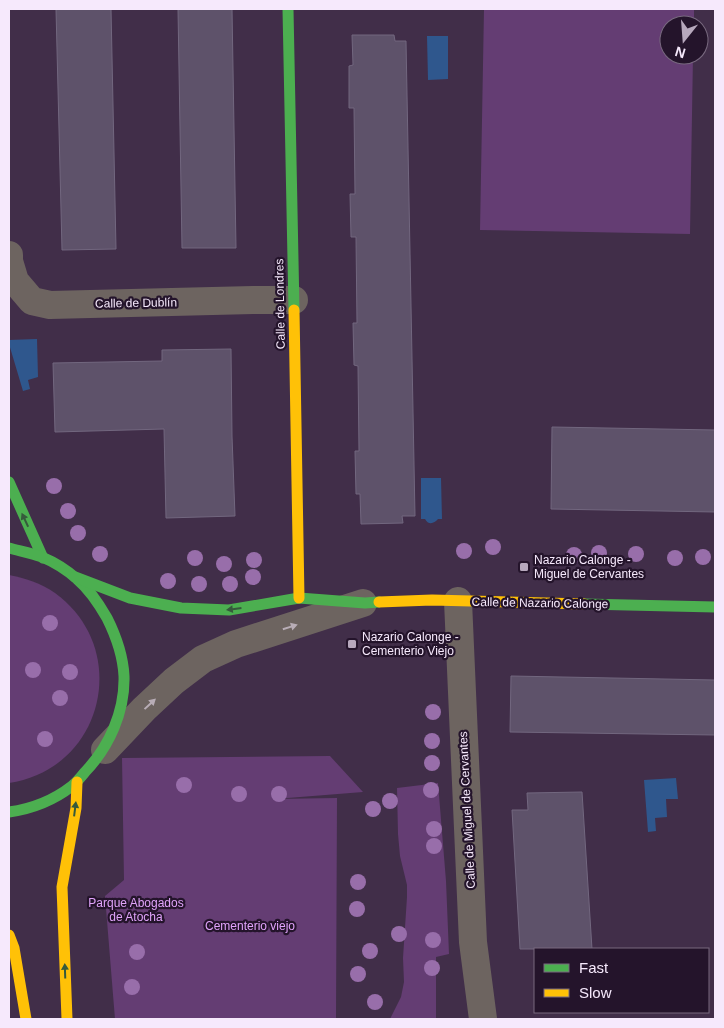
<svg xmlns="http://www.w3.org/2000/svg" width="724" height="1028" font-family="Arial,sans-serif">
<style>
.green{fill:#643d73}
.water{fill:#2f578d}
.building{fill:#5e526a;stroke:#72677f}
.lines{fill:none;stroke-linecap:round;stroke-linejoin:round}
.street{stroke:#6d6460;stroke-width:28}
.fast{stroke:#4caf50;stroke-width:11}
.slow{stroke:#ffc107;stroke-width:11}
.tree{fill:#986eaa}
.oneway{fill:#365a3c}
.oneway2{fill:#b8adb6}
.poi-dot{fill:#b7a8bd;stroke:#24142b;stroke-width:2}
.labels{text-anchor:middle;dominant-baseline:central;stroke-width:4.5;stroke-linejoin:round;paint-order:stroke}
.street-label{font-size:12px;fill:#f6e9fc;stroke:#24142b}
.poi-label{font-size:12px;fill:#f6e9fc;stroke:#24142b;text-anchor:start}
.park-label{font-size:12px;fill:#e0a3fa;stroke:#24142b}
</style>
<rect width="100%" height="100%" fill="#412e49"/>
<g class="green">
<path d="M484,9H694V25H669V55H693L690,234L480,230Z"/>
<path d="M9,575C25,578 41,583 55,593C132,649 104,769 9,783Z"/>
<path d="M330,756L363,792L275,799L337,798L336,1019H115L105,896L124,880L122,758Z"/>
<path d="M438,783L446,881L449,954L436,957V1019H390L401,997L404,982L403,958L407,897V885L400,856L398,834L397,788Z"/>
</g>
<g class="water">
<path d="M427,36H448V79L428,80Z"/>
<path d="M37,339L38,377L28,380L30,389L23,391L9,344V340Z"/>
<path d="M421,478H441L442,519H438C434,524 428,525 425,519H421Z"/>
<path d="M676,778L678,799H666L667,817L655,818L656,831L648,832L644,780Z"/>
</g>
<g class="building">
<path d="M56,9H111L116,249L62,250Z"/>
<path d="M178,9H232L236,248H182Z"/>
<path d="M352,35H394L395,41H406L415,516H402L403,523L361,524L360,494H356L355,451H359L358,366L354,365L353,323H357L356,237H351L350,194H355L354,108H349V66L353,65Z"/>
<path d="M231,349L232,436L235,516L166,518L164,429L55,432L53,363L162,361V350Z"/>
<path d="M552,427L715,430V512L551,509Z"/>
<path d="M511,676L715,680V735L510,732Z"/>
<path d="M582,792L592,949H520L512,810H528L527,793Z"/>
</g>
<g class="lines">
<g class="street">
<path d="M9,255V261L15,281L32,301L50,305L253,300H294"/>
<path d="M458,601L473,942L483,1019"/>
<path d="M105,750L144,709L174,681L203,659L236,644L363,603"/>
</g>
<g class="fast">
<path d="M288,9L294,310"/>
<path d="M9,482L43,558"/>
<path d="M9,548C20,551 32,553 42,557C54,562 68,571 77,579C90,590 99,604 107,618C116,636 123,656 124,676C125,712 109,747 85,772C81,777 77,782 72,786C54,800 31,809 9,812"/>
<path d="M75,577L130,598L181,608L229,610L299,598L365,603L379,602"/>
<path d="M584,604L715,607"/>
</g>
<g class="slow">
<path d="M294,310L299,598"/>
<path d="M379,602L432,600L584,604"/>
<path d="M9,935L14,948L26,1019"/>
<path d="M67,1019L62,887L76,808L77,782"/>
</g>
</g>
<g class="tree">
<circle cx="54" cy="486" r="8"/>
<circle cx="68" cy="511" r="8"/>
<circle cx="78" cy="533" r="8"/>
<circle cx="493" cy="547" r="8"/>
<circle cx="464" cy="551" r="8"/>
<circle cx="599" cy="553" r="8"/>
<circle cx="100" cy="554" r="8"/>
<circle cx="636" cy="554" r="8"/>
<circle cx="574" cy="555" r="8"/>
<circle cx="703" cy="557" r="8"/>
<circle cx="195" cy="558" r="8"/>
<circle cx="675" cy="558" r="8"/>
<circle cx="254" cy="560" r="8"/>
<circle cx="224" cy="564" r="8"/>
<circle cx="253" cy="577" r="8"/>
<circle cx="168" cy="581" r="8"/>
<circle cx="199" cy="584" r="8"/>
<circle cx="230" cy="584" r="8"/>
<circle cx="50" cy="623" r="8"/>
<circle cx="33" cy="670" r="8"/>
<circle cx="70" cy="672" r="8"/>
<circle cx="60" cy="698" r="8"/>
<circle cx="433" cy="712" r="8"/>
<circle cx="45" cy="739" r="8"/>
<circle cx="432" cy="741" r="8"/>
<circle cx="432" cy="763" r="8"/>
<circle cx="184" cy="785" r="8"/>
<circle cx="431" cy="790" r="8"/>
<circle cx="239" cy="794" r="8"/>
<circle cx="279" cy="794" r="8"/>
<circle cx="390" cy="801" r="8"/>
<circle cx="373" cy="809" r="8"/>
<circle cx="434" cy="829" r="8"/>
<circle cx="434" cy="846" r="8"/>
<circle cx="358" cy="882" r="8"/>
<circle cx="357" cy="909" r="8"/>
<circle cx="399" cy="934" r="8"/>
<circle cx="433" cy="940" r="8"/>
<circle cx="370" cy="951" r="8"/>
<circle cx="137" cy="952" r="8"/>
<circle cx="432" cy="968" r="8"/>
<circle cx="358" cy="974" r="8"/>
<circle cx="132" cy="987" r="8"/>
<circle cx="375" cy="1002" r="8"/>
</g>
<defs><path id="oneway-solid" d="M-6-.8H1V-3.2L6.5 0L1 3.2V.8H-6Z" transform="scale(1.25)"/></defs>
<g class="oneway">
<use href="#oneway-solid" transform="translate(25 520) rotate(-115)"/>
<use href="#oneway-solid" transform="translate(234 609) rotate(173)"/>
<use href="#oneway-solid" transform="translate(75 809) rotate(-83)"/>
<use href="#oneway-solid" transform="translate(65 971) rotate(-92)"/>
</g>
<g class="oneway2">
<use href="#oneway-solid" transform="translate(290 627) rotate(-17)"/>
<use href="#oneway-solid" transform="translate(150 704) rotate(-43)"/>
</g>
<g class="poi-dot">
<rect x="519" y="562" width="10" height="10" rx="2.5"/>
<rect x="347" y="639" width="10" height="10" rx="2.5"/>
</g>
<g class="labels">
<g class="street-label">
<text transform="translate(136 303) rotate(-1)">Calle de Dublín</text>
<text transform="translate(280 304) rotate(-91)">Calle de Londres</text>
<text transform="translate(540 603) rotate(1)">Calle de Nazario Calonge</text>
<text transform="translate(467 810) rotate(-93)">Calle de Miguel de Cervantes</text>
</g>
<g class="poi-label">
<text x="534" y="560">Nazario Calonge -<tspan x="534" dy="14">Miguel de Cervantes</tspan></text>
<text x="362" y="637">Nazario Calonge -<tspan x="362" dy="14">Cementerio Viejo</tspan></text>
</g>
<g class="park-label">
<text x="136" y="903">Parque Abogados<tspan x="136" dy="14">de Atocha</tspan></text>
<text x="250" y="926">Cementerio viejo</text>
</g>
</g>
<rect width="724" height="1028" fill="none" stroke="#f6e9fc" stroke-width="20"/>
<rect x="534" y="948" width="175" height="65" fill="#24142b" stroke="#78697f"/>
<rect x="544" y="964" width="25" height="8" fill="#4caf50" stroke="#78697f"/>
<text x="579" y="973" font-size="15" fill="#f6e9fc">Fast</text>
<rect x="544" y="989" width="25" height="8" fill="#ffc107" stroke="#78697f"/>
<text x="579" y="998" font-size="15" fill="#f6e9fc">Slow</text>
<g transform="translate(684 40) rotate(197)"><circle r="24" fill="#24142b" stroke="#78697f"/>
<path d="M0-4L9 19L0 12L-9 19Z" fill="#b7a8bd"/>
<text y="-8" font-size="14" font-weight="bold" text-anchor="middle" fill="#f6e9fc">N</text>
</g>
</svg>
